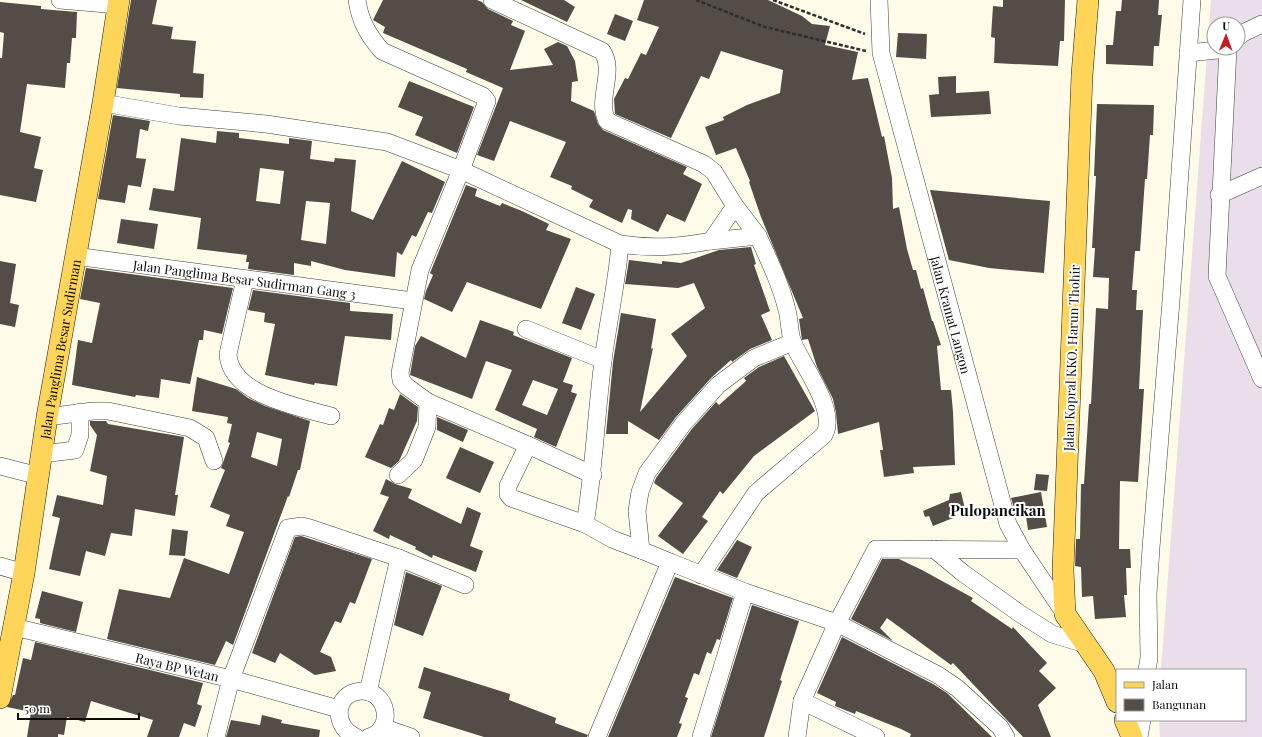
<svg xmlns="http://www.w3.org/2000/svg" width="1262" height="737" font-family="'Playfair Display',serif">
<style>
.industrial{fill:#eadeeb;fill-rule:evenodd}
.building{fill:#544c47;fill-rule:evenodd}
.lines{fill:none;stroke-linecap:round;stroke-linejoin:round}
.minor-casing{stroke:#3e3e3e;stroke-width:18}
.major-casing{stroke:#1c1c1c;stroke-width:22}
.path{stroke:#2d2d2d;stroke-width:2.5;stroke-dasharray:4 2;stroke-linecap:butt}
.minor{stroke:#fff;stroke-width:17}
.major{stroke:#ffd559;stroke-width:21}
.labels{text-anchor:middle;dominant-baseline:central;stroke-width:4;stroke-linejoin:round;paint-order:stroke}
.street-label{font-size:13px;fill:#0b0b0b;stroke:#fff}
.quarter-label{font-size:15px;font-weight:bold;fill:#0b0b0b;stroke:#fff}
</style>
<rect width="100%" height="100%" fill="#fffbe9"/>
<path class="industrial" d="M1211,0H1262V737H1160L1159,720H1245V670H1161ZM1214,24H1238V48H1214Z"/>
<g class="building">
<path d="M131,0H157L152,24L173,27L171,39L196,41L193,73L204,74L203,98L180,97V94L117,88Z"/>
<path d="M383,0H477L482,2L488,9L513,21L511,25L525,31L510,70L553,65L544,49L558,42L567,46L575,61L578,81L572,82L571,101L594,111L598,124L603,130L687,167L683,174L702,184L685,222L667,214L658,232L631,219L632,210L628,209L622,223L589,207L593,200L571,189L572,186L550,177L566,142L510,121L494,161L477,155L503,88L466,72L467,69L383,33L385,27L373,20Z"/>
<path d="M521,0H564L575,7L567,22Z"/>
<path d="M644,0H768L802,16L812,24L830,26L825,45L858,52L852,80L868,78L882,137L884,136L892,178L893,209L899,207L907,249L913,270H916L921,289L923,288L932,321H933L941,345L937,346L941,390H951L953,412L955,465L913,467L914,473L884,477L880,450H883L879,422L838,434L836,413L833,399L817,367L808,339L802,340L799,319L803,318L761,217L749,182L750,181L736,148L716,155L705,127L724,120L723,117L747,105L780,93L783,70L721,51L709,79L701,76L671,138L615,114L614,99L625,78L628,79L641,53L646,55L659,27L637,20Z"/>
<path d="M1003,0H1065L1064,41H1060L1058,66L994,63L995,38L991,37L993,6L1003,7Z"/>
<path d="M1122,0H1159L1158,15H1162L1159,46H1154L1153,66L1106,64V45H1113L1116,11H1121Z"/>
<path d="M0,2L41,6V9L77,12L76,38H72L70,63H67L65,88L27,84L20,132L41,137L34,168L43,170L36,202L0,195V58H2L4,33L0,32Z"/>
<path d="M615,14L633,21L625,41L607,34Z"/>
<path d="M898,33L927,34L926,59L896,57Z"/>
<path d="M956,76V93L989,91L991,114L931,117L929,95L939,94L938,77Z"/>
<path d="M409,81L474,107L457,153L415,135L423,117L398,107Z"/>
<path d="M1097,104L1154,105L1153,135H1150L1147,179H1145L1140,251H1135L1132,290H1137L1136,310H1143L1139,389H1144L1138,482L1120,481L1119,549H1130L1131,568H1126L1127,595H1124L1126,617L1095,619L1093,596L1082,597L1081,567L1075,566L1076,539H1080L1081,484H1084L1089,404H1091L1096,308L1108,309L1109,278L1093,277L1095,248H1092L1096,176H1094Z"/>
<path d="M113,115L150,121L148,131L140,129L136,158L146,159L141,187L128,185L125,203L98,199Z"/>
<path d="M217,131L239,133V138L289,144V138L312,141L310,159L334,162L335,158L356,160L351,211L373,220L402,161L445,182L432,213L428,212L416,237L412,235L402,255L397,252L395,277L345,270L311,261V266L294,263V275L248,269L249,262H246L247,255L197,249L201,218L149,210L153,188L174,191L181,138L216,143ZM260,168L284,171L280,204L256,201ZM306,201L330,203L326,244L301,240Z"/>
<path d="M466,185L477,189L475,196L500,206L502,203L522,211L549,224L546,230L571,239L541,309L467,282L452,312L424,299L426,291L433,275L430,273Z"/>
<path d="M930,190L1050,201L1044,273L989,268L949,260Z"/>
<path d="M121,219L158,224L154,249L117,243Z"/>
<path d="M751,247L756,264L754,265L770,311L761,315L772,340L750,349L732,362L731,360L712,377L676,417L659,440L628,421V434H606L613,362L621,313L656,319L651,349L653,348L640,412L687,356L671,334L705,308L694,283L678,288L625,284L629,260L662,264V261L681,263L719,250Z"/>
<path d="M0,261L16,264L10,303L19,305L15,327L0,324Z"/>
<path d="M86,268L233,288L222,334L204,330L203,340H199L190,384L161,379L159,398L136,395L135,397L72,385L78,340L92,343L100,303L80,299Z"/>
<path d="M576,287L595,294L581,330L562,323Z"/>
<path d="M253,290L350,303V311L393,314L391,340L345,336L337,386L315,383L314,385L265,375L275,324L264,322L265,313L248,310Z"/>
<path d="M480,320L514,332L513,335L572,358L563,382L573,385L571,392L577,394L556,447L534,437L537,429L495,410L512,370L486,361L472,399L410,375L415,346L421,336L466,358ZM533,380L558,389L547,415L522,405Z"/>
<path d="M784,356L815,411L754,456L723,494L720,491L702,517L708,521L683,554L658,536L683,503L654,483L656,478L691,430L716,402L719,405L746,381L744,378L759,367Z"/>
<path d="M197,377L236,389L248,398L265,406L310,421L300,470H298L289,497L288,496L233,645L226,641L215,665L107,639L119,589L170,598L184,558L229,574L244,532L226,526L230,515L210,507L225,470L221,468L230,443L228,442L232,424L227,423L228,417L192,411ZM257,432L282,439L277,466L251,457Z"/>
<path d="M400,394L418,407L417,421L399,461L391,468L365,457L380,424L383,425L389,408L394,410Z"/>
<path d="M437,417L468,430L463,442L437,430Z"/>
<path d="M90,421H106L108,424L184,437L175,495H178L175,516L135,509L132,536L111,533L105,556L86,551L80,576L49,569L60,518L52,516L57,495L103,505L107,476L90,471L97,435L90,425Z"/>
<path d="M460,447L494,462L480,493L446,478Z"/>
<path d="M1036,474L1049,475L1047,491L1034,490Z"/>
<path d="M386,479L395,484L412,489L408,498L461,524L467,507L481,513L470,546L483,551L476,572L433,555L432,558L415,549L416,547L390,535L389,539L373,531L389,497L380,494Z"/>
<path d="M961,492L965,509L950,512L953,518L933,526L929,516L925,517L923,511L949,500L950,494Z"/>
<path d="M1041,492L1047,527L1028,530L1025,509L1015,511L1011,498Z"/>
<path d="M172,529L188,531L185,556L169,555Z"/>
<path d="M301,536L372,559L355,604L350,602L341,623L335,621L320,652L331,657L336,671L315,675L280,653L275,663L252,653L295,537Z"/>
<path d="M737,540L752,547L737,578L717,570Z"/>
<path d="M882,559H899L922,570L973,598L971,601L1012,629L1013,627L1029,644L1047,663L1039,671L1056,688L1038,705L1051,737H1023L953,663L951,665L887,618L880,628L893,641L851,619Z"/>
<path d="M406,572L442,586L423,636L394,625Z"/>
<path d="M675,577L733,598L720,640L717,639L711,654L707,652L699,675L694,673L685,697L688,698L679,723L682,724L677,737H608Z"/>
<path d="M42,591L83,602L76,632L40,623V619L35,618Z"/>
<path d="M752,605L799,621L780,680L782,681L764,737H711Z"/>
<path d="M842,637L933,684L947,693L992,737H910L911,734L901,729L856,711L855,714L835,706L836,702L817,693Z"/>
<path d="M35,642L203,683L197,704L202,706L195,727L184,723L179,737H147L153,720L91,701L85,722L67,717L64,735L58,734V737H27L31,712L7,707L13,695H15L23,658L31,660Z"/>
<path d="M424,667L510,694L509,700L556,718L555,723L588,735L587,737H484L423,718L431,692L418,688Z"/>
<path d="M262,715L282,720L281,723L320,730L319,737H226L231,720L260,725Z"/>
</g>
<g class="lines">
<g class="minor-casing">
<g id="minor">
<path d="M60,0L118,5"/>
<path d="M357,0C360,21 368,35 382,51L483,96L487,101L461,170L420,270L400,373L401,380L406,386L428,402L528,445"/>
<path d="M492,0L602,51C616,71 596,99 607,121L704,164L714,172L735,206L758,236L711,241"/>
<path id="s1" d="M879,0L881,53L1008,524L1022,550L1065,614"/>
<path d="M1238,37L1243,33L1262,24"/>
<path d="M1228,48L1217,276L1262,379"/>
<path d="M1188,53L1227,49"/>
<path d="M103,103L179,116L266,124L387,142L461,170L620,244C654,249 677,247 711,241L735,206"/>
<path d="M1219,195L1262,176"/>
<path d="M620,244C617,283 608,321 603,361C596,415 594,470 585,524L612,539L641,550"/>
<path id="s2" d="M75,256L413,301"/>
<path d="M245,279L228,354C230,395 299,407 331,416"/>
<path d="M526,329L603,360"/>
<path d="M47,417L93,411H108L190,428L206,438L214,461"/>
<path d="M42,454L75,450L80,435V412"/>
<path d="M0,466L39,476"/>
<path d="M398,475L414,460L427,427L428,402"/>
<path d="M585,524L511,498L508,494V486L528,445L593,475"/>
<path d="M934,549L963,573L1019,613L1052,634L1085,644"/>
<path d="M670,562L641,550L637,511L640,492L647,473L683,424L718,385L754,358L793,342"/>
<path d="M0,566L24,573"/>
<path d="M701,575L756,493L824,435C838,411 803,366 793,343C789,333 790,321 787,310C781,285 769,260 758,236"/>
<path id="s3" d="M14,627L231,679L339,709"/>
<path d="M1147,670L1149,658L1148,594L1151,548L1171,301L1192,0"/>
<path d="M368,692L399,558"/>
<path d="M802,701L876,737"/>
<path d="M382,727L411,737"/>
<path d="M216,737L231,679L288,528L302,526L310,528L399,558L465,585"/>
<path d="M356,737C332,727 334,693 361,691C388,690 395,730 369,737"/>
<path d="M597,737L670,562L745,592L837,623L938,675L957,688L1000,727L1006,737"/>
<path d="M701,737L745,592"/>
<path d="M797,737L802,701L837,623L876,549L1022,550"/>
<path d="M1139,737L1142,720"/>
</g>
</g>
<g class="major-casing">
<g id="major">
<path d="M1088,0L1082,75L1063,570L1065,614L1104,671L1117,702"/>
<path id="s4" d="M0,698L24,573L47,417L103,103L119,0"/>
<path d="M1125,720L1132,737"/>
</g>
</g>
<g class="path">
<path d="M696,0L765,27L866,51"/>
<path d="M773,0L865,34"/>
</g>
<use href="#minor" class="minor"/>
<use href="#major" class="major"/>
</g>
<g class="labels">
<g class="street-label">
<text stroke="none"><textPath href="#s2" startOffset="171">Jalan Panglima Besar Sudirman Gang 3</textPath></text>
<text stroke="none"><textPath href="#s1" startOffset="324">Jalan Kramat Langon</textPath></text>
<text stroke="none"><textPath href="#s4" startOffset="354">Jalan Panglima Besar Sudirman</textPath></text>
<text transform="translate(1071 358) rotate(-88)">Jalan Kopral KKO. Harun Thohir</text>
<text stroke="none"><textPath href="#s3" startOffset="168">Raya BP Wetan</textPath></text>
</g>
<g class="quarter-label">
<text x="998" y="510">Pulopancikan</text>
</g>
</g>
<rect x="1116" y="669" width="130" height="52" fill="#ffffff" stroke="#9d9d9d"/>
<rect x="1124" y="682" width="20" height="6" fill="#ffd559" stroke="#9d9d9d"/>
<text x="1152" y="689" font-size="12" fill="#0b0b0b">Jalan</text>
<rect x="1124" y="699" width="20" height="12" fill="#544c47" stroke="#9d9d9d"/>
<text x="1152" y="709" font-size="12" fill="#0b0b0b">Bangunan</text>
<g transform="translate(1226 36) rotate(1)"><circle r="19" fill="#ffffff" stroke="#9d9d9d"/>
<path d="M0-3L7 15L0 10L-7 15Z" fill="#c31c25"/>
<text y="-6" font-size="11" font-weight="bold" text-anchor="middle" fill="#0b0b0b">U</text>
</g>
<path d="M18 713v6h121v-6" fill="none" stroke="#0b0b0b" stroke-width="2"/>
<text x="24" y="713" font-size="12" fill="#0b0b0b" stroke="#ffffff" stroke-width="3" paint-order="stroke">50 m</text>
</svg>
